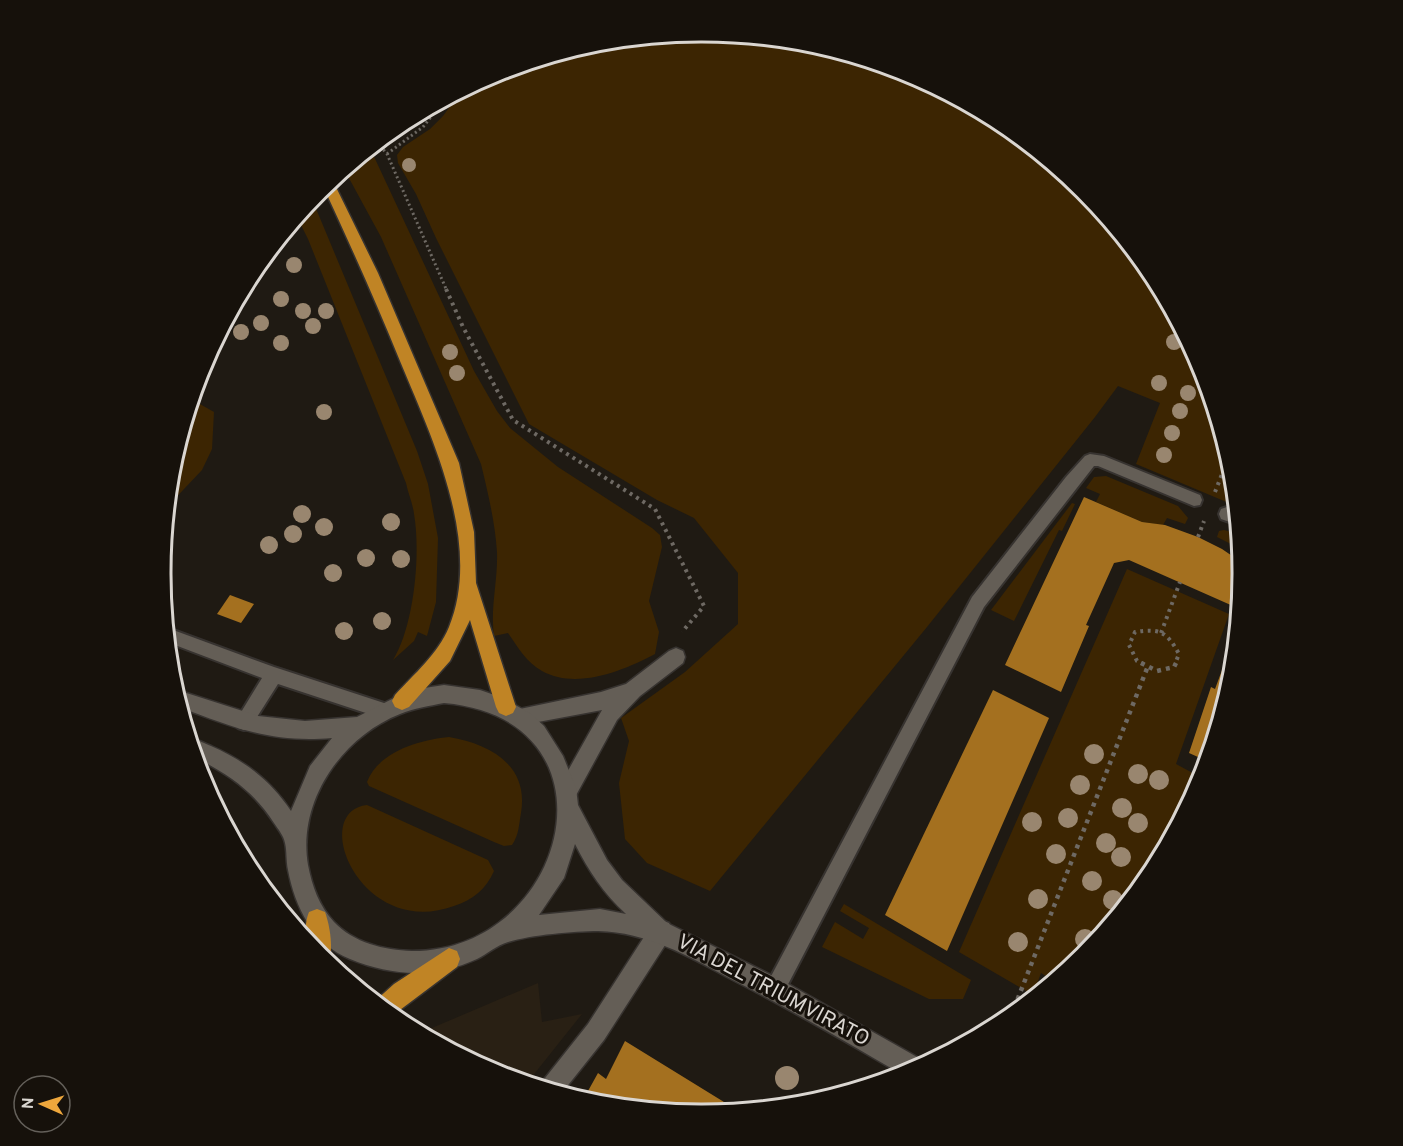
<svg xmlns="http://www.w3.org/2000/svg" width="1403" height="1146" font-family="Overpass,sans-serif">
<style>
.built{fill:#292014}
.green{fill:#3c2502}
.building{fill:#a4701f}
.lines{fill:none;stroke-linecap:round;stroke-linejoin:round}
.lane-casing{stroke:#373330;stroke-width:4}
.street-casing{stroke:#373330;stroke-width:3}
.secondary-casing{stroke:#373330;stroke-width:3}
.highway-casing{stroke:#373330;stroke-width:3}
.path-far2{stroke:#6e6963;stroke-width:3;stroke-dasharray:2 3;stroke-linecap:butt}
.path-far1{stroke:#6e6963;stroke-width:4;stroke-dasharray:3 4.5;stroke-linecap:butt}
.path{stroke:#6e6963;stroke-width:4.5;stroke-dasharray:4 5;stroke-linecap:butt}
.lane{fill:#645e56;fill-rule:evenodd}
.street{fill:#645e56;fill-rule:evenodd}
.secondary{fill:#645e56;fill-rule:evenodd}
.highway{fill:#c08425;fill-rule:evenodd}
.tree{fill:#99866f}
.labels{text-anchor:middle;dominant-baseline:central;stroke-width:6;stroke-linejoin:round;paint-order:stroke}
.near-street-label{font-size:21px;fill:#dad6d1;stroke:#16110b}
.rim{fill:none;stroke:#dad6d1;stroke-width:3}
</style>
<rect width="100%" height="100%" fill="#1f1a13"/>
<path class="built" d="M538,983L542,1022L582,1014L527,1083L494,1073L420,1033Z"/>
<g class="green">
<path d="M701,32L807,42L909,73L1003,123L1085,190L1152,272L1202,366L1233,468L1236,506L1136,464L1160,403L1118,386L1095,417L927,627L710,891L647,863L625,839L619,783L629,741L621,718L685,672L738,624V573L694,518L657,500L529,424L436,238L416,194L398,163L397,155L403,147L430,129L443,116L462,90L495,73L596,42Z"/>
<path d="M370,148L474,371L497,411L510,428L558,467L652,528L660,535L662,547L649,601L659,632L655,654C623,671 576,690 542,671C527,663 517,646 508,633L494,636C490,608 498,581 497,552C495,522 488,493 481,464L381,237L344,169Z"/>
<path d="M312,199L417,451L428,484L438,538L436,602L427,636L418,632L414,641L393,660C414,626 421,554 414,514C413,504 408,493 406,483L308,239L297,217Z"/>
<path d="M191,399L214,412L212,449L202,470L166,508L170,467Z"/>
<path d="M1106,476L1178,506L1188,518L1185,524L1167,518L1163,525L1142,522L1096,502L1100,494L1086,488L1094,477Z"/>
<path d="M1072,503L1075,504L1062,531L1059,530L1014,621L991,610Z"/>
<path d="M1224,530L1239,534L1242,563L1230,554L1233,545L1217,537L1219,531Z"/>
<path d="M1127,569L1229,614L1176,764L1202,778L1152,874L1084,956L1061,975L1058,974L1054,981L1041,973L1033,995L959,952Z"/>
<path d="M449,737C490,744 529,765 521,813C519,824 519,835 512,845L504,846L494,842L369,786L367,782C379,751 420,740 449,737Z"/>
<path d="M367,805L488,860L494,871C486,889 473,900 454,906C361,940 308,812 367,805Z"/>
<path d="M844,904L971,980L963,999H929L822,947L835,922L863,939L869,928L840,911Z"/>
</g>
<g class="building">
<path d="M1084,497L1142,522L1165,525L1198,537L1222,549L1241,562L1243,573L1239,616L1233,606L1129,560L1114,563L1086,625L1089,626L1061,692L1005,665Z"/>
<path d="M230,595L254,604L241,623L217,614Z"/>
<path d="M1237,630L1233,679L1207,761L1189,753L1211,687L1215,689Z"/>
<path d="M993,690L1049,718L947,951L885,915Z"/>
<path d="M625,1041L724,1102L719,1113L701,1114L596,1104L583,1100L598,1073L606,1079Z"/>
</g>
<g class="lines">
<g class="lane-casing">
<g id="lane">
<path d="M1090,454L1104,456L1200,495L1202,500L1200,505L1194,506L1098,466H1094L984,607L782,996L775,999L768,996L765,989L768,982L972,597L1066,477L1085,456Z"/>
<path d="M1227,507L1237,511L1238,525L1221,519L1219,514L1221,509Z"/>
<path d="M165,627L274,667L384,703L390,705L393,711L390,717L384,719L278,684L250,728L244,730L238,728L235,722L262,678L167,642Z"/>
</g>
</g>
<g class="street-casing">
<g id="street">
<path d="M676,648L683,651L685,657L683,663L640,696L617,720L574,799L567,802L560,799L557,792L560,785L602,710L522,725L515,722L512,716L515,710L601,692L626,684L669,651Z"/>
<path d="M661,920L669,923L672,931L669,939L604,1040L561,1094L538,1087L588,1024L653,923Z"/>
</g>
</g>
<g class="secondary-casing">
<path id="secondary" d="M444,685L480,690L503,698L531,714L544,726L563,756L576,788L578,805L607,860L622,880L667,923L783,981L924,1061L926,1064L903,1075C846,1042 788,1008 729,978C688,956 647,932 598,931C574,931 531,935 508,942C497,945 487,954 477,959C434,979 392,976 350,959C313,944 295,907 288,870C286,861 287,851 285,843C284,836 278,829 274,823C254,792 228,773 195,758L189,738C196,738 203,743 211,746C245,761 270,780 291,811L310,766L332,738C271,743 235,728 179,707L174,689L258,716L305,721L357,717L394,698L418,689ZM444,703C626,719 569,951 412,951C384,950 354,943 334,922C319,906 312,886 308,865C297,801 342,737 400,714C414,708 429,706 444,703ZM575,844C589,871 603,893 626,914L600,909L539,915L564,878Z"/>
</g>
<g class="highway-casing">
<g id="highway">
<path d="M332,179L378,273L459,463L474,532L476,583L516,707L513,713L506,716L499,713L496,707L470,620L450,661L409,707L402,710L395,707L392,701L395,695C414,674 438,654 449,627C483,544 432,438 400,361C376,302 350,244 323,186Z"/>
<path d="M317,909L325,912C330,926 334,950 328,964C312,950 300,934 309,912Z"/>
<path d="M449,948L457,951L460,959L457,967L392,1016L374,1002L394,984Z"/>
</g>
</g>
<g class="path-far2">
<path d="M882,65L914,75"/>
<path d="M377,142L387,154L447,291"/>
<path d="M387,154L423,127L446,98"/>
</g>
<g class="path-far1">
<path d="M446,289L463,327L513,420L655,509L704,606L682,632"/>
<path d="M1215,492L1229,456"/>
<path d="M1198,537L1204,521"/>
<path d="M1161,633L1180,582"/>
<path d="M1144,664L1137,661L1129,645L1135,632C1160,628 1167,632 1179,654L1175,664"/>
</g>
<g class="path">
<path d="M1141,663L1157,671L1174,667L1176,663"/>
<path d="M1011,1016L1148,666"/>
</g>
<use href="#lane" class="lane"/>
<use href="#street" class="street"/>
<use href="#secondary" class="secondary"/>
<use href="#highway" class="highway"/>
</g>
<g class="tree">
<circle cx="409" cy="165" r="7"/>
<circle cx="294" cy="265" r="8"/>
<circle cx="281" cy="299" r="8"/>
<circle cx="303" cy="311" r="8"/>
<circle cx="326" cy="311" r="8"/>
<circle cx="261" cy="323" r="8"/>
<circle cx="313" cy="326" r="8"/>
<circle cx="241" cy="332" r="8"/>
<circle cx="1174" cy="342" r="8"/>
<circle cx="281" cy="343" r="8"/>
<circle cx="450" cy="352" r="8"/>
<circle cx="457" cy="373" r="8"/>
<circle cx="1159" cy="383" r="8"/>
<circle cx="1188" cy="393" r="8"/>
<circle cx="1180" cy="411" r="8"/>
<circle cx="324" cy="412" r="8"/>
<circle cx="1172" cy="433" r="8"/>
<circle cx="1164" cy="455" r="8"/>
<circle cx="302" cy="514" r="9"/>
<circle cx="391" cy="522" r="9"/>
<circle cx="324" cy="527" r="9"/>
<circle cx="293" cy="534" r="9"/>
<circle cx="269" cy="545" r="9"/>
<circle cx="366" cy="558" r="9"/>
<circle cx="401" cy="559" r="9"/>
<circle cx="333" cy="573" r="9"/>
<circle cx="382" cy="621" r="9"/>
<circle cx="344" cy="631" r="9"/>
<circle cx="1094" cy="754" r="10"/>
<circle cx="1138" cy="774" r="10"/>
<circle cx="1159" cy="780" r="10"/>
<circle cx="1080" cy="785" r="10"/>
<circle cx="1122" cy="808" r="10"/>
<circle cx="1068" cy="818" r="10"/>
<circle cx="1032" cy="822" r="10"/>
<circle cx="1138" cy="823" r="10"/>
<circle cx="1106" cy="843" r="10"/>
<circle cx="1056" cy="854" r="10"/>
<circle cx="1121" cy="857" r="10"/>
<circle cx="1092" cy="881" r="10"/>
<circle cx="1038" cy="899" r="10"/>
<circle cx="1113" cy="900" r="10"/>
<circle cx="1085" cy="939" r="10"/>
<circle cx="1018" cy="942" r="10"/>
<circle cx="787" cy="1078" r="12"/>
</g>
<g class="labels">
<g class="near-street-label">
<text transform="translate(773 991) rotate(28)">VIA DEL TRIUMVIRATO</text>
</g>
</g>
<path d="M0 0H1403V1146H0ZM701 42H702A530 530 0 0 1 1232 572V574A530 530 0 0 1 702 1104H701A530 530 0 0 1 171 574V572A530 530 0 0 1 701 42Z" fill="#16110b" fill-rule="evenodd"/>
<path class="rim" d="M701 42H702A530 530 0 0 1 1232 572V574A530 530 0 0 1 702 1104H701A530 530 0 0 1 171 574V572A530 530 0 0 1 701 42Z"/>
<g transform="translate(42 1104) rotate(273)"><circle r="28" fill="#16110b" stroke="#64605a" stroke-width="1.5"/>
<path d="M0-4.5L10 22L0 15L-10 22Z" fill="#eea73c"/>
<text y="-9" font-size="16" font-weight="bold" text-anchor="middle" fill="#dad6d1">N</text>
</g>
</svg>
